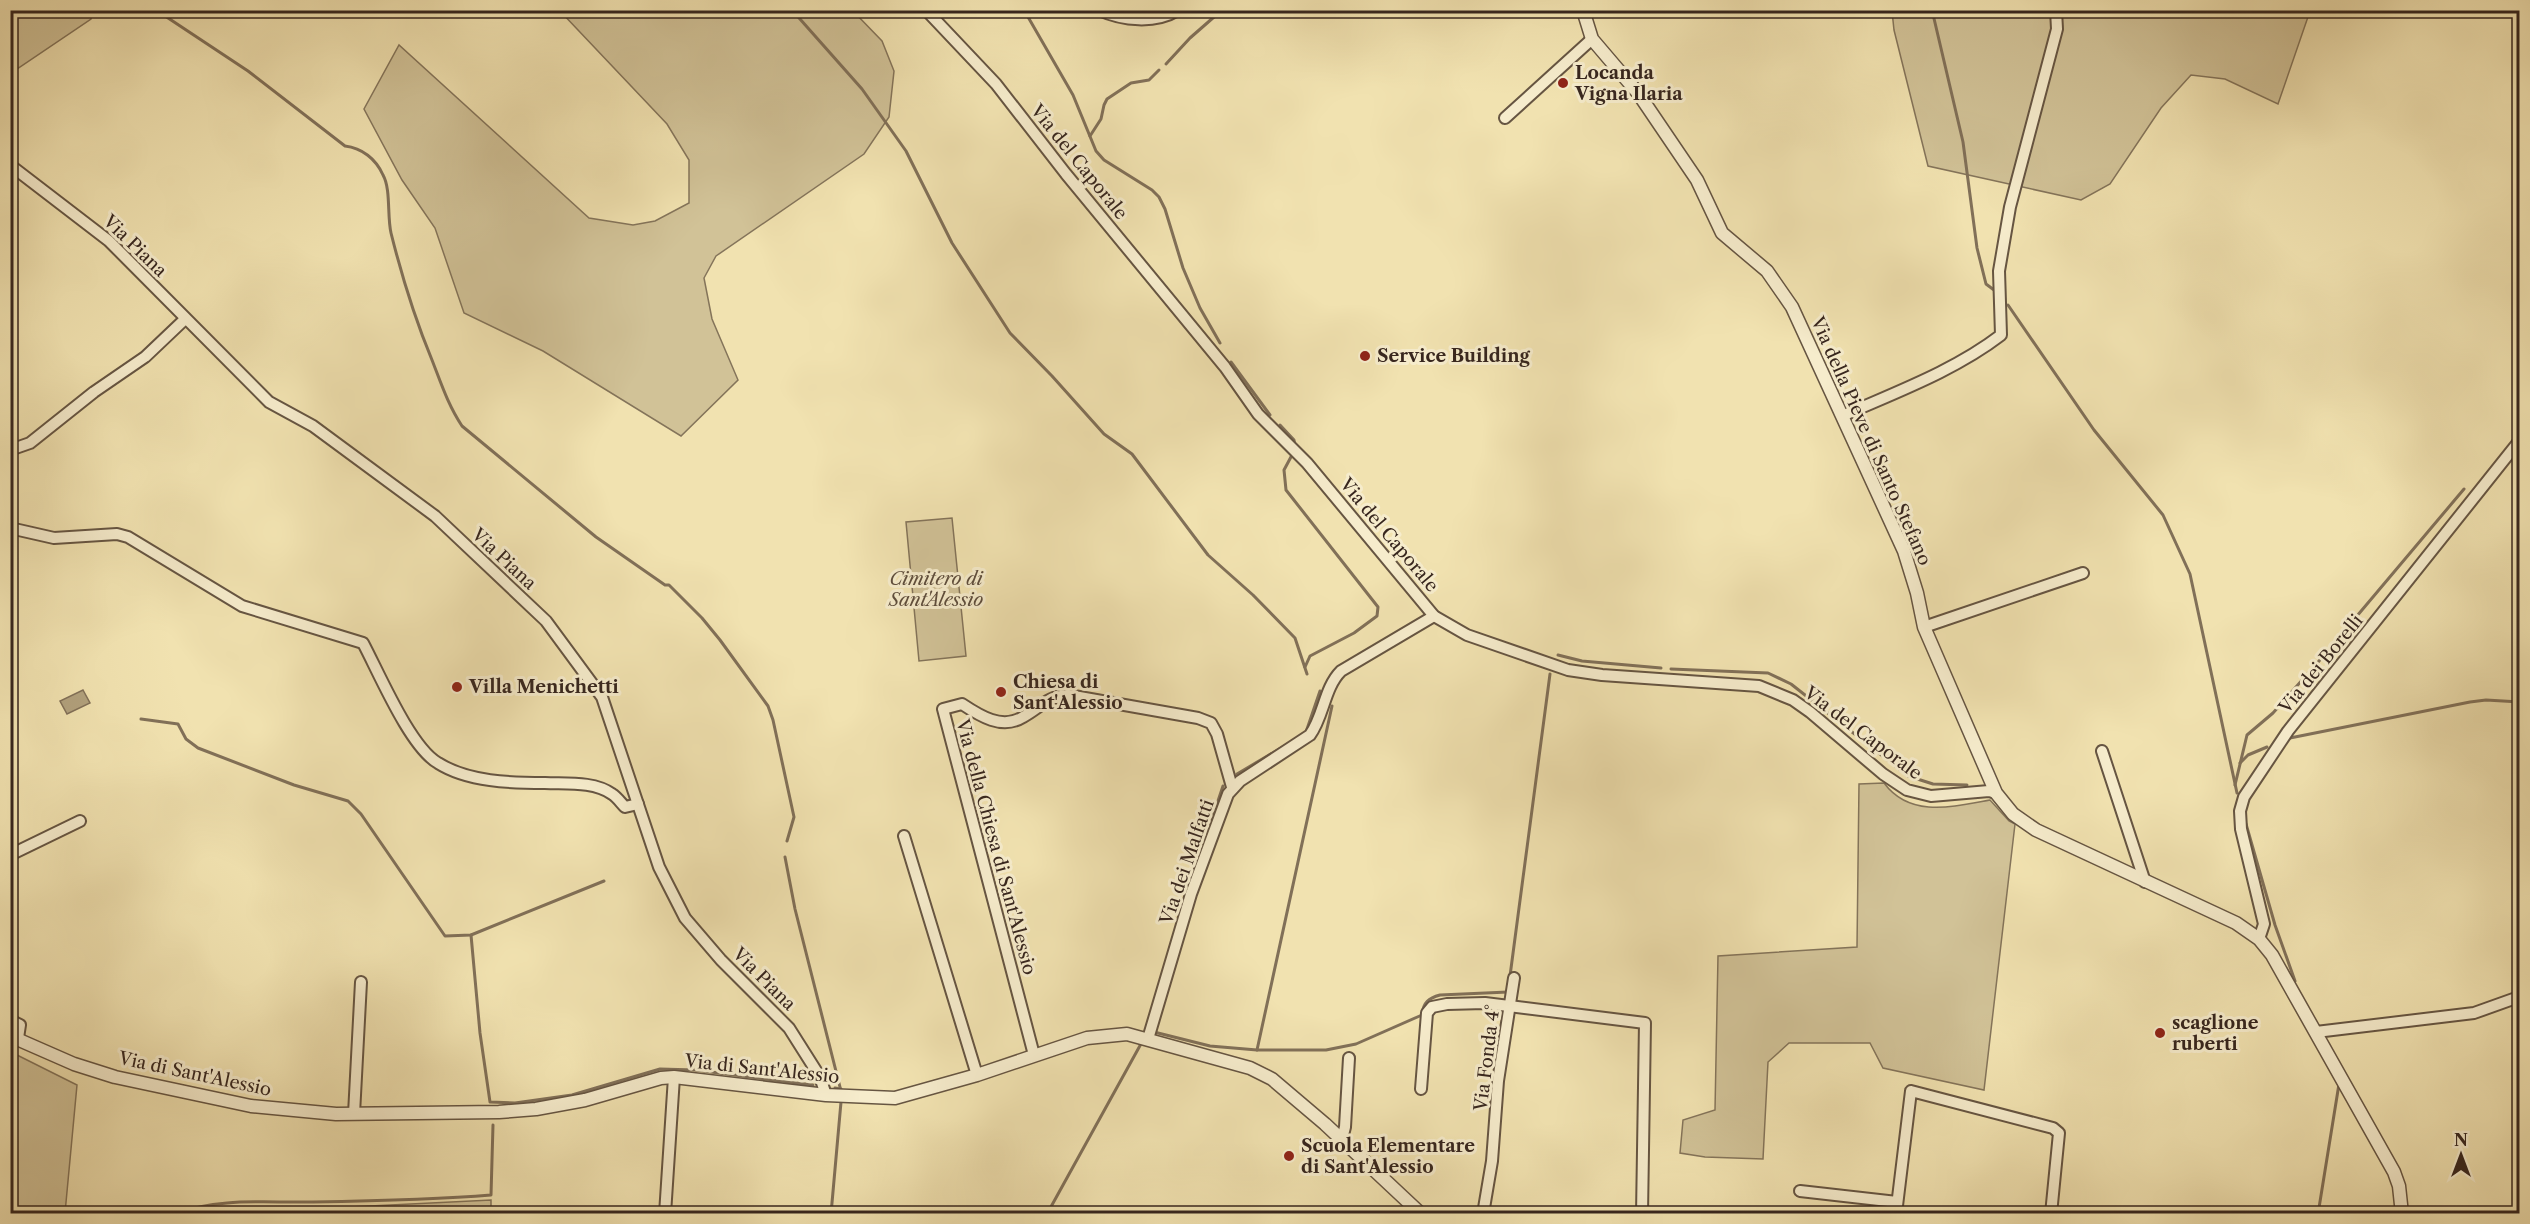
<svg xmlns="http://www.w3.org/2000/svg" width="2530" height="1224" font-family="'Libre Caslon Text',serif">
<style>
.green{fill:#d1c297;stroke:#84745a;stroke-width:1.5}
.water{fill:#b2a27e;stroke:#817058;stroke-width:1.5}
.lines{fill:none;stroke-linecap:round;stroke-linejoin:round}
.stream{stroke:#817058;stroke-width:3}
.minor-casing{stroke:#665542;stroke-width:14}
.tertiary-casing{stroke:#665542;stroke-width:15}
.minor{stroke:#f6eccc;stroke-width:10}
.tertiary{stroke:#f6eccc;stroke-width:12}
.poi-dot{fill:#8f2418;stroke:#f6eccc;stroke-width:2}
.labels{text-anchor:middle;dominant-baseline:central;stroke-width:6;stroke-linejoin:round;paint-order:stroke}
.poi-label{font-size:18px;font-weight:bold;fill:#37261e;stroke:#f6eccc;text-anchor:start}
.street-label{font-size:18px;fill:#37261e;stroke:#f6eccc}
.park-label{font-size:18px;font-style:italic;fill:#5e4d3c;stroke:#f6eccc}
</style>
<rect width="100%" height="100%" fill="#f1e2b0"/>
<filter id="stains"><feTurbulence type="fractalNoise" baseFrequency=".00333" numOctaves="4"/><feColorMatrix values="0 0 0 0 .2 0 0 0 0 .09 0 0 0 0 .02 0 0 0 .5 -.17"/></filter>
<radialGradient id="worn" r=".72"><stop offset=".6" stop-color="#630" stop-opacity="0"/><stop offset="1" stop-color="#630" stop-opacity=".3"/></radialGradient>
<g class="green">
<path d="M11,10H92V11L91,19L11,73Z"/>
<path d="M560,11H853L882,41L894,71L889,117L864,154L716,256L704,278L712,319L738,380L681,436L543,351L464,313L435,228L402,180L364,109L399,45L589,218L633,225L655,221L689,203V160L667,124Z"/>
<path d="M1892,11H2310L2278,104L2225,79L2191,75L2161,108L2110,184L2081,200L1928,166L1894,30Z"/>
<path d="M952,518L966,656L919,661L906,522Z"/>
<path d="M1884,783C1910,818 1952,807 1990,800L2009,821L2015,824L1984,1090L1883,1068L1870,1043H1789L1768,1062L1763,1159L1705,1157L1680,1153L1683,1120L1715,1110L1718,956L1857,947L1859,784Z"/>
<path d="M11,1052L77,1085L65,1213H11Z"/>
<path d="M491,1200V1213H310V1209Z"/>
</g>
<path class="water" d="M83,690L90,703L67,714L60,701Z"/>
<g class="lines">
<g class="stream">
<path d="M156,10L248,71L345,146C362,148 376,159 383,175C391,189 387,216 391,233C402,277 415,319 432,360C441,383 448,405 462,426L596,537L665,585H669L702,618L720,640L768,706L773,720L794,817L787,841"/>
<path d="M792,10L862,89L906,151L952,243L1010,333L1052,376L1104,434L1132,454L1208,555L1253,595L1295,638L1307,674"/>
<path d="M1024,10L1073,95L1096,151L1104,160L1152,190L1159,197L1165,209L1183,268L1200,308L1220,343"/>
<path d="M1932,10L1963,142L1977,248L1986,284L1994,290"/>
<path d="M1166,64L1190,38L1222,10"/>
<path d="M1090,136L1101,119L1104,105L1107,99L1131,83L1149,80L1159,70"/>
<path d="M2008,305L2094,430L2163,515L2190,574L2237,793"/>
<path d="M1231,362L1270,415"/>
<path d="M1280,425L1294,440L1295,447"/>
<path d="M1292,455L1284,470L1286,490L1378,607L1377,616L1354,633L1310,656L1305,667"/>
<path d="M1558,655L1582,661L1661,668"/>
<path d="M1671,669L1768,673L1791,684L1908,776L1933,784L1967,785"/>
<path d="M141,719L178,724L186,739L198,748L294,785L348,801L361,814L445,936L471,935L604,881"/>
<path d="M1306,732L1320,691"/>
<path d="M2290,738L2470,702L2486,700L2520,702"/>
<path d="M2240,763L2248,755L2267,747"/>
<path d="M1237,774L1286,745"/>
<path d="M2235,785L2247,735L2273,713L2319,661L2464,489"/>
<path d="M2246,824L2275,925L2295,981"/>
<path d="M785,857L795,909L841,1091"/>
<path d="M1198,861L1223,786"/>
<path d="M471,935L480,1033L490,1102L515,1103L572,1095L660,1069L695,1070L813,1085"/>
<path d="M1510,976L1550,674"/>
<path d="M1154,1032L1210,1046L1257,1050H1326L1356,1044L1422,1015C1423,1002 1429,998 1440,995L1508,992"/>
<path d="M1257,1050L1332,706"/>
<path d="M835,1088L841,1089"/>
<path d="M173,1214C223,1197 263,1203 313,1202C373,1201 432,1200 491,1195L493,1125"/>
<path d="M831,1214L841,1102"/>
<path d="M1047,1214L1142,1042"/>
<path d="M2318,1214L2339,1084"/>
</g>
<g class="minor-casing">
<g id="minor">
<path d="M926,10L996,84L1066,174L1225,367L1258,414L1307,463L1434,616L1467,635L1568,670L1602,675L1759,686L1793,700L1810,712L1883,774L1907,790L1931,796L1989,791L1996,793"/>
<path d="M1099,10C1123,21 1155,24 1178,10"/>
<path d="M1505,118L1592,39"/>
<path d="M10,165L109,241L269,402L313,426L435,516L546,621L602,697L659,867L685,918L721,960L789,1028L820,1077L826,1095"/>
<path d="M1842,416C1896,392 1954,371 2001,335L1999,271L2010,207L2057,29L2056,10"/>
<path d="M10,450L30,443L94,392L145,357L185,319"/>
<path d="M10,528L54,538L117,534L128,537L242,606L363,643C379,673 410,747 438,763C468,782 511,783 545,783C566,784 594,781 612,794C617,797 621,803 625,807L638,804"/>
<path d="M1924,627L2083,573"/>
<path d="M2102,751L2145,882"/>
<path d="M904,836L977,1075"/>
<path d="M10,855L80,821"/>
<path d="M2259,939L2264,924L2241,829L2240,811L2244,797L2288,731L2520,440"/>
<path d="M10,1020L20,1025L18,1038"/>
<path d="M2316,1032L2474,1013L2516,998L2520,994"/>
<path d="M1148,1039L1191,894L1228,794L1240,781L1310,735C1324,716 1324,688 1341,671L1434,616"/>
<path d="M1034,1055L943,709L962,704C980,716 1002,730 1023,717C1040,708 1047,696 1068,695L1198,718L1211,723L1217,734L1232,787"/>
<path d="M1421,1089L1427,1013L1432,1007L1447,1004L1485,1003L1645,1023L1642,1214"/>
<path d="M354,1114L361,982"/>
<path d="M1342,1139L1345,1127L1349,1058"/>
<path d="M1800,1191L1897,1202"/>
<path d="M665,1214L674,1077"/>
<path d="M1483,1214L1492,1161L1498,1081L1514,978"/>
<path d="M1896,1214L1911,1091L2053,1128L2059,1133L2051,1214"/>
</g>
</g>
<g class="tertiary-casing">
<g id="tertiary">
<path d="M1583,10L1592,39L1638,93L1697,180L1722,233L1767,271L1792,307L1904,551L1917,593L1924,627L1996,793L2013,814L2036,830L2236,923L2259,939L2272,955L2394,1172L2399,1186L2402,1214"/>
<path d="M10,1036L74,1064L115,1077L251,1106L336,1114L499,1112L536,1109L585,1100L661,1078L674,1077L826,1095L895,1098L977,1075L1087,1038L1127,1034L1250,1068L1272,1079L1325,1124L1421,1214"/>
</g>
</g>
<use href="#minor" class="minor"/>
<use href="#tertiary" class="tertiary"/>
</g>
<g class="poi-dot">
<circle cx="1563" cy="83" r="6"/>
<circle cx="1365" cy="356" r="6"/>
<circle cx="457" cy="687" r="6"/>
<circle cx="1001" cy="692" r="6"/>
<circle cx="2160" cy="1033" r="6"/>
<circle cx="1289" cy="1156" r="6"/>
</g>
<g class="labels">
<g class="poi-label">
<text x="1575" y="73">Locanda<tspan x="1575" dy="21">Vigna Ilaria</tspan></text>
<text x="1377" y="356">Service Building</text>
<text x="1013" y="682">Chiesa di<tspan x="1013" dy="21">Sant'Alessio</tspan></text>
<text x="469" y="687">Villa Menichetti</text>
<text x="2172" y="1023">scaglione<tspan x="2172" dy="21">ruberti</tspan></text>
<text x="1301" y="1146">Scuola Elementare<tspan x="1301" dy="21">di Sant'Alessio</tspan></text>
</g>
<g class="street-label">
<text transform="translate(1079 162) rotate(51)">Via del Caporale</text>
<text transform="translate(135 246) rotate(44)">Via Piana</text>
<text transform="translate(1871 441) rotate(66)">Via della Pieve di Santo Stefano</text>
<text transform="translate(1389 535) rotate(50)">Via del Caporale</text>
<text transform="translate(504 559) rotate(43)">Via Piana</text>
<text transform="translate(2321 664) rotate(-51)">Via dei Borelli</text>
<text transform="translate(1863 733) rotate(37)">Via del Caporale</text>
<text transform="translate(996 847) rotate(75)">Via della Chiesa di Sant'Alessio</text>
<text transform="translate(1187 862) rotate(-71)">Via dei Malfatti</text>
<text transform="translate(764 979) rotate(45)">Via Piana</text>
<text transform="translate(1487 1058) rotate(-83)">Via Fonda 4°</text>
<text transform="translate(762 1069) rotate(6)">Via di Sant'Alessio</text>
<text transform="translate(195 1074) rotate(12)">Via di Sant'Alessio</text>
</g>
<g class="park-label">
<text x="936" y="579">Cimitero di<tspan x="936" dy="21">Sant'Alessio</tspan></text>
</g>
</g>
<rect width="2530" height="1224" fill="none" stroke="#f1e2b0" stroke-width="36"/>
<rect x="12" y="12" width="2506" height="1200" fill="none" stroke="#37261e" stroke-width="3"/>
<rect x="18" y="18" width="2494" height="1188" fill="none" stroke="#37261e" stroke-width="1.5"/>
<g transform="translate(2461 1155)" stroke="#f6eccc" stroke-width="4.5" paint-order="stroke">
<path d="M0-4.5L10 22L0 15L-10 22Z" fill="#37261e"/>
<text y="-9" font-size="16" font-weight="bold" text-anchor="middle" fill="#37261e">N</text>
</g>
<rect width="100%" height="100%" filter="url(#stains)"/>
<rect width="100%" height="100%" fill="url(#worn)"/>
</svg>
